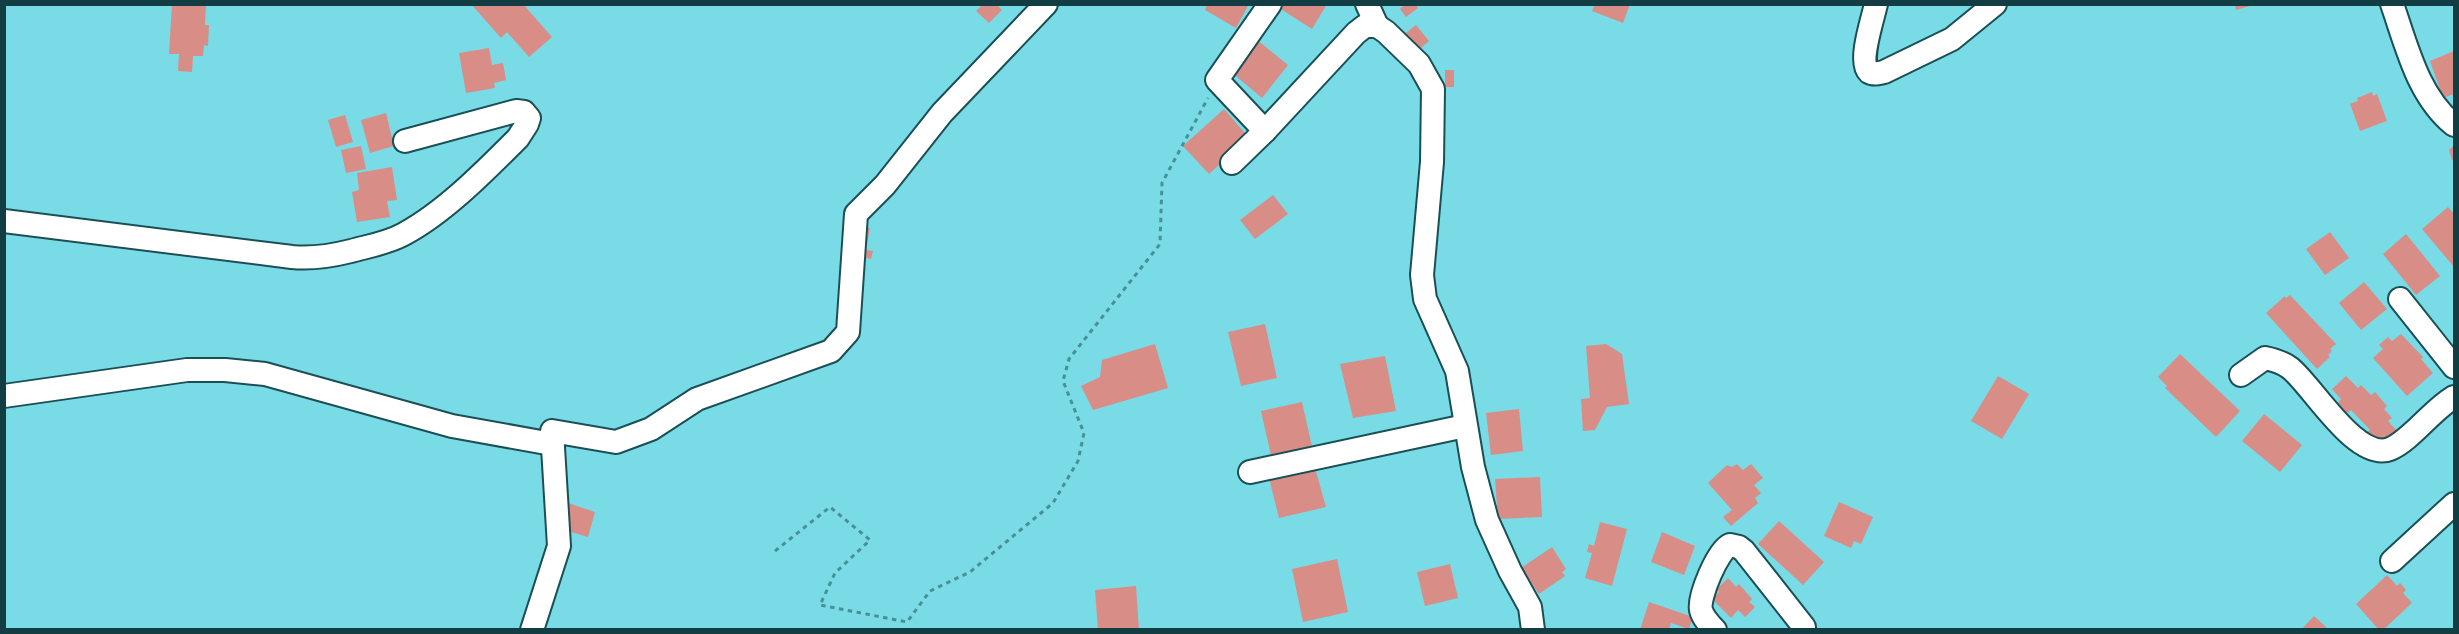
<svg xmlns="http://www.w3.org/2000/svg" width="2459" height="634" font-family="'PT Serif',serif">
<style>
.building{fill:#d98d87}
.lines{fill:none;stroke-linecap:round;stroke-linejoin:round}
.minor-casing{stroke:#1a5055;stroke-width:26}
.path{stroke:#489098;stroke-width:3;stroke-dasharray:4.5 4.5;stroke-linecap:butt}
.minor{stroke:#fff;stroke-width:22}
</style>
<rect width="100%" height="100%" fill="#79dbe6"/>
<g class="building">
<path d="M172,4H206L205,25H209L208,46L204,45L203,56H193L192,72L178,71L179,54H169Z"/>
<path d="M471,4H523L552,37L529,57L507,32L501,38Z"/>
<path d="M983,4H996L1002,10L989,23L976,11Z"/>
<path d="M1207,4H1249L1236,28L1205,10Z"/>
<path d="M1273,4H1327L1312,29Z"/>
<path d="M1406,4H1415L1418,8L1406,17L1400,9Z"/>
<path d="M1595,4H1630L1623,23L1592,11Z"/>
<path d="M2235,4H2253V5L2236,10Z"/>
<path d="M1416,25L1429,41L1416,52L1402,36Z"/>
<path d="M1256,39L1288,65L1262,98L1230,71Z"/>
<path d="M489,48L492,65L503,63L506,80L494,83L495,88L466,93L459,53Z"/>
<path d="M2454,51V94L2443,98L2430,61Z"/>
<rect x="1445" y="70" width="9" height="17"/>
<path d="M2372,92L2373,96L2377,94L2387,121L2360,131L2350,104L2358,101L2357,98Z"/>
<path d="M1224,109L1249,138L1209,174L1183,146Z"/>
<path d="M386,113L394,146L370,153L361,120Z"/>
<path d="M345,115L353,142L336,147L328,120Z"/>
<path d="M2454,145V161L2452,160L2449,150Z"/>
<path d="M361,146L366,169L346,173L341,150Z"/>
<path d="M392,167L397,200L387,201L390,217L357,222L352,192L359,190L357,173Z"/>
<path d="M1273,195L1288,214L1255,239L1240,220Z"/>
<path d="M2448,207L2454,214V267L2422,229Z"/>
<path d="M861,226L870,228L866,250L873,251L871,259L855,256Z"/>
<path d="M2330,232L2349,258L2325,275L2306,249Z"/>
<path d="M2406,234L2440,276L2416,295L2383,254Z"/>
<path d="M2364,282L2387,309L2361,330L2339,303Z"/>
<path d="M2290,295L2336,344L2330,349L2332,351L2328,355L2330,357L2317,369L2266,313L2285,296L2286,298Z"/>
<path d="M1265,324L1277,378L1241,386L1228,332Z"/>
<path d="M2401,334L2423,357L2421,359L2433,373L2407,396L2373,358L2383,349L2379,345L2388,337L2392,341Z"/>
<path d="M1155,344L1168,388L1093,410L1081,386L1100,377L1102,360Z"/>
<path d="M1606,344L1622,354L1629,404L1607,407L1595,430L1583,431L1581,399L1590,398L1586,346Z"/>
<path d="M2180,354L2240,411L2216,437L2165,388L2167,386L2158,377Z"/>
<path d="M1385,356L1396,411L1353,418L1340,364Z"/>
<path d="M1998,376L2029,394L2002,439L1971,421Z"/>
<path d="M2346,376L2358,388L2361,385L2371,395L2375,392L2387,406L2384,409L2392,418L2388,421L2397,431L2383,444L2378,438L2375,440L2367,432L2370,430L2351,410L2347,413L2338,403L2341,399L2332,389Z"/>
<path d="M1302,402L1313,451L1272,460L1261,411Z"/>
<path d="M1519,409L1523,451L1491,455L1486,413Z"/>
<path d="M2264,414L2302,445L2280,472L2242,441Z"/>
<path d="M1737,464L1743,470L1751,464L1763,478L1754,485L1761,493L1755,498L1758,503L1731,526L1723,517L1732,510L1708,483L1727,465L1732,467Z"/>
<path d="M1315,468L1326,507L1279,518L1269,478Z"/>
<path d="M1540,477L1542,517L1498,519L1495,479Z"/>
<path d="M1839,502L1873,517L1861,544L1854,541L1851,548L1824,536Z"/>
<path d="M568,503L595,512L588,537L561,529Z"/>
<path d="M1779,521L1824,562L1803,585L1758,544Z"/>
<path d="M1600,522L1627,529L1612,586L1585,578L1592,553L1587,552L1589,544L1594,546Z"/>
<path d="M1662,532L1695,546L1684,575L1651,562Z"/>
<path d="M1552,547L1566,569L1562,572L1565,576L1539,594L1521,568Z"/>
<path d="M1337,559L1348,612L1303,622L1292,569Z"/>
<path d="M1450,564L1458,598L1425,606L1417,572Z"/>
<path d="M2387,575L2397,586L2400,583L2406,590L2403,593L2412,603L2383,630H2379L2356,604Z"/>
<path d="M1728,578L1736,587L1739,584L1752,599L1749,602L1755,607L1745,617L1738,610L1731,618L1712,599L1719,592L1717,589Z"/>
<path d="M1136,586L1139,630H1098L1095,590Z"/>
<path d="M1649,602L1693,617L1689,629L1671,623L1669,630H1640Z"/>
<path d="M2314,616L2327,628L2301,630Z"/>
</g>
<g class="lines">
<g class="minor-casing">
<g id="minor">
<path d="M1367,4L1377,26"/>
<path d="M1876,4C1873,18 1858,62 1869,72C1874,75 1879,73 1884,72L1952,39L1995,4"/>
<path d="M2392,4C2407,47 2418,96 2454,125"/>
<path d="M1265,131L1217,80L1270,4"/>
<path d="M1232,163L1265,131L1356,33L1365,26H1377L1386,32L1419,64L1433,89L1432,162L1422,275L1425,299L1457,371L1473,467L1487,520L1510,571L1530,607L1533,630"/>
<path d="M4,221L292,257C312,259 331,256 351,251C369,246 388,243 404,234C445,212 485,171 518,138L527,124L529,118L524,112L516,111L405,141"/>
<path d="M2400,299L2454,367"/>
<path d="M2241,375L2265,358C2275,360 2282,362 2290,368C2312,385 2356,462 2390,449C2410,441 2432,410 2454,397"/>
<path d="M4,396L187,370H225L265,374L452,426L552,444"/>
<path d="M1250,472L1465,426"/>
<path d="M2392,561L2454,504"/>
<path d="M532,630L559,546L552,431L616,442L651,429L697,399L831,351L848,332L856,214L885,185L942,113L1046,4"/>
<path d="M1715,630C1709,624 1703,618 1701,610C1698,597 1718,550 1730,545L1739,547L1744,551L1804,627"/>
</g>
</g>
<path class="path" d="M775,551L830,507L870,540L835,573L820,605L907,622L930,591L970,572L1053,503L1078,461L1084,433L1063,381L1069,359L1160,244L1162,183L1208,98"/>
<use href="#minor" class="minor"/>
</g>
<rect width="2459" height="634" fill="none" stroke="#123d42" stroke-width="12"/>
</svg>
